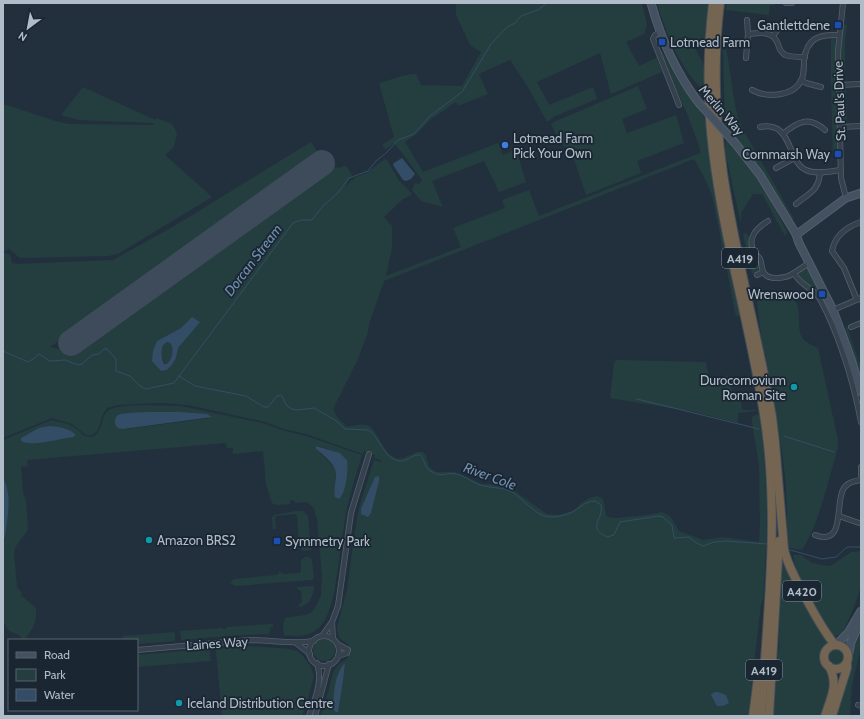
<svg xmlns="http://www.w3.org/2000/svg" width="864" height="719" font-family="Cabin,sans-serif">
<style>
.green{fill:#243e3f;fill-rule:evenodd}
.water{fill:#344d66;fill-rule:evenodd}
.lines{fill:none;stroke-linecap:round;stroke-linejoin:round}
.stream{stroke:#344d66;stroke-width:1}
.runway{stroke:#3d4b5a;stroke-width:26}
.street-casing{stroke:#545f6c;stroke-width:6}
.secondary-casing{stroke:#545f6c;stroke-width:9}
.highway-casing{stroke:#414c59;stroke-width:10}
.street{stroke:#36414e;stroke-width:4.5}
.secondary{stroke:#445161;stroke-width:7}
.highway{stroke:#746452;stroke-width:8}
.secondary-bridge-casing{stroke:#545f6c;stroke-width:9;stroke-linecap:butt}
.secondary-bridge{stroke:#445161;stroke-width:7}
.transit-dot{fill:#1a4fb4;stroke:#1b2633;stroke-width:1.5}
.shop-dot{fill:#3f7fe0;stroke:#1b2633;stroke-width:1.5}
.culture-dot{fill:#0f9aa8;stroke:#1b2633;stroke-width:1.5}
.labels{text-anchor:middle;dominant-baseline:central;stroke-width:3.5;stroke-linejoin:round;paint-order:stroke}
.shield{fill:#1b2633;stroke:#848f9c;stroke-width:1}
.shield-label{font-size:12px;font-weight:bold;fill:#b1bcc9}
.poi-label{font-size:13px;fill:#b1bcc9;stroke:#1b2633;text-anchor:start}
.street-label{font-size:13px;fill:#b1bcc9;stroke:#1b2633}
.water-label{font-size:14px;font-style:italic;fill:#708fae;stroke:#1b2633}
</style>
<rect width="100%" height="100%" fill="#22303e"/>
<g class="green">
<path d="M456,3H642L647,25L644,34L626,42L639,66L657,58L662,72L611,94L600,53L537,82L549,105L593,87L597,99L553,117V118L547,122L528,87L510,60L479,74L488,94L458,106L456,102L431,119L415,135L405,142L423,172L498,143L503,155L516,149L526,182L499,192L484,161L432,181L443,207L421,201L412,190L415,183L419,184L422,180L399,149L394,143L386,149L382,145L394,137L379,83C392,80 403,74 416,74L421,85L462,86L481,52L470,45L456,15Z"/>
<path d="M657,3H709L705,45L695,48C701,59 711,75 701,87L699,86C679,65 665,31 657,3Z"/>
<path d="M727,3H777L774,5H770L769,15L726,10Z"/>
<path d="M842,24L847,25L845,41V82L842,81L840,77V55Z"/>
<path d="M831,36L835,39L836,42L837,92L831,86Z"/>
<path d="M726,49C732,75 732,102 741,126L794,219H790L770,183L755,162L725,125L723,50Z"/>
<path d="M660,51H662L678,81L704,116L707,127L741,315L736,316L712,195L703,175L694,159L384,281L370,321L367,335L357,361L333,409L337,417L346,426C353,427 361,423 367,425C378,428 381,453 396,458C406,461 413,450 423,452L426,455L429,467L436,472H455L482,484H494L509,487L547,514L558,515L569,512L574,510L580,504L589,498L597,496L602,498C606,504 604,510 607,517L616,518L647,515L662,512L670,516L679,531L703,540L723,537L759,542L760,527L759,464L752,422V417L758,414C763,423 762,436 763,447C768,497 767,549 763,600L761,604L748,716H321L328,693L333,672L340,663L347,659L349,645L342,640L339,637L337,627L347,590L354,538L359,508L374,460L381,462V460L374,458L375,455L364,451L363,454L306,434L284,429L265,422L188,405L161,403L118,405L107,408L103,414L98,430L95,433L92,435H86L72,424L52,418L3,438V252L10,255L12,263L18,264L113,260L176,225L311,142C316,149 319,152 316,160L50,347L59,349L62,352H70C159,291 246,228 334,166L338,168L346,166L352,175L345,186L356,177L365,174L385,159L387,160L398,179L412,194L402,200L384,217L392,226V248L386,276L461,247L453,228L505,208L502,200L529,190L539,216L700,153V149L688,116L668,72ZM192,318L199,322L178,348L176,358L160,371L157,341L181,328Z"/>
<path d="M638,86L647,109L622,119L627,133L676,115L684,143L637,161L641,173L586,195L572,153L560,142L551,124L554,122Z"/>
<path d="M83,87L155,120L156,118L172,124L177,133L174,147L165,155L212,197L118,254L108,256L20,258L8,248L7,251L3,249V104L59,122L69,124L153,125L154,123L79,120L61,115Z"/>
<path d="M846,87V88L847,125L842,121V118C841,108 838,93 846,87Z"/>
<path d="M831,88L837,95L839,146L838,151H836V157H833Z"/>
<path d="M726,137L762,183L787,232L785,236L762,194H753L741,213V224L725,151Z"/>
<path d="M321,159L328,160C330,164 328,166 325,169L72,348L67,351L63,348L61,343L63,340Z"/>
<path d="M746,233L750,238V248L754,255L751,258L756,262L757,266L760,265L759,272L752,274L743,234Z"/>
<path d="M806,269L810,271L819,288L817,292L801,280L798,277L801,270Z"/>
<path d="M756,294C763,295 788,297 793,300C804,306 794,329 804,340C807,343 814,346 818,348L838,440V448C828,480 820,522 802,550L789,548L786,546C791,484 778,422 765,362L766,355L763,351Z"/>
<path d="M847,327L861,368V382L844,332L846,331L845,328Z"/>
<path d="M167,342L170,343C175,349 172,359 167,364H165C161,358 161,351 163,345Z"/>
<path d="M616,360L706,362L710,383L727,375L733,394H740L742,410H757L756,411L738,413V423L695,412L610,398L614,363Z"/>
<path d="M137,405L180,406L262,423L285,431L306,436L362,455L352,488L346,512L334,594C326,624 319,640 284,635L283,626L285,618L305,615L312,612L316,606L321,596L322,575L317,518L316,517L314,508L307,502L295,503L294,500L290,501V504L276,505L272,503L266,484L263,451L233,454V448H227L226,443L27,460L28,466L21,467L23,492L26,501L28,530L16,546L14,554L17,587L22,593L21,595L36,608C37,624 33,627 25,640H22L19,635L9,631L3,621V540L5,537L8,504L7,488L3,478V440L51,420L68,424L77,429L84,436L93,437C105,431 99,414 111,409C118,406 129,406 137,405ZM180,412L210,418L127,429L118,428L119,415L142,413ZM49,426L75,436C62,440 34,446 21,441V438C30,433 39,428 49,426ZM319,446L340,453L347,460L348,473L341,497L334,493L336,474V469L316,449Z"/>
<path d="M296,511H303L308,516L311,550L303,551L299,546L297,516L295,514L276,516L275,519L276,529H273L272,517L274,515Z"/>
<path d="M861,551V585L855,605L843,632L839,635L832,636L829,634L798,577L793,555H801L812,563L828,566L832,565L851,552Z"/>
<path d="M305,557H309L312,560L314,578L312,580L236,586L230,583L234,579L276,575L279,574V571L283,574L300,573L301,571V560Z"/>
<path d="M783,557L830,642C808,660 830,665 832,683C832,689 824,709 822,716H772C774,691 778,665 779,640C780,612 778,585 783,557Z"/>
<path d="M314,586C314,595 309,606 299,607V604L302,602L301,590H298L297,587Z"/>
<path d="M270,624H273V627H271L269,634L242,635L181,640L180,631L222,628V629H226V627Z"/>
<path d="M861,627V646L852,685L850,716H834L852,660L853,643Z"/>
<path d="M175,632V641L137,644V640H123V636Z"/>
<circle cx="324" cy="650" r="11"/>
<path d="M251,646L290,649L297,651L303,656L311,667L314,676L308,698L302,716H222L216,651L217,649Z"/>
<circle cx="837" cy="656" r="9"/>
<path d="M209,649L211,661L137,667V655Z"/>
</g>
<g class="water">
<path d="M402,158L415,174L411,179L406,181L403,180L393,165L394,163Z"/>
<path d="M192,317L200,322L178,348L176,358L171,366L166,370L161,371L152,361L153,351L157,341L181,328ZM167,342L170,343C175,349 172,359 167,364H164C161,358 161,351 163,345Z"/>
<path d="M180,412L207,414L212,417L123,429L118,428L115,424C115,421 115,417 118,415C125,411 170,412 180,412Z"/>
<path d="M49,426C57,426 71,429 76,435L73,437C60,439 32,447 21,441V438L39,428Z"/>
<path d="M316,446L340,453L347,460C349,469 346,493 339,499L335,497C333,489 336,482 336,474C336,464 322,454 316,449Z"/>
<path d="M379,476V481L371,513L368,517L361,514V509L375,477Z"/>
<path d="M3,478C13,495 7,519 5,537L3,540Z"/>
<path d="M345,663L343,680L338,712H336L333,709C334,694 334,675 345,663Z"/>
<path d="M714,692H718L726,695L729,703L723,706H717L711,695Z"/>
</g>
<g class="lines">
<g class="stream">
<path d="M3,351L28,362L33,359L39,354L50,361L65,360L78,365L82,364L92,355L99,354L104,349H107L116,359V371L130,376L140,386L146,389L174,383L293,223L301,220H312L323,206L337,194L349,178L368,171L376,161L386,153L398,140L414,134L430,116L462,92L491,44L507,27L515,23L521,16L538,10L547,3"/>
<path d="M179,376L195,386L246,396L264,407H268L277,396L281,395L283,398L287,406L292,409L297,410L314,408L335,420L345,429L368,430C380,437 384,459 399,461C407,462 412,454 420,455C425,459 424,466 429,470C443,479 443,472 455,474C464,475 472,482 480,485C490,488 501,487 510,491C524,498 534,516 550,517C558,517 567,515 574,511C581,507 586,501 595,501L601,505C604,520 586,527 607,537L614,535L620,522L658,516L663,517L672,525L674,538L689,537L695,542L703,546L714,542L727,541L767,544"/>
<path d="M637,399L759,429"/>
<path d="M784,436L834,452"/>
<path d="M787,549L822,559L836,557L847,547H861"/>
</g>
<path class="runway" d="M71,343L322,163"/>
<g class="street-casing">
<g id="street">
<path d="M786,3H792"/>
<path d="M843,3L838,52L841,178L846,198"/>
<path d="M747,20L748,34"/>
<path d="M660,32L655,35L653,39L679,105"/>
<path d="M773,36L782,24"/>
<path d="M746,58L748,34C760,33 773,30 778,44C779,49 781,52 785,55C791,57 799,57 805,57"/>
<path d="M801,80L806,83L821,87"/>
<path d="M839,85L861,84"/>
<path d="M752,90C767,98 794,97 802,79C804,73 804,66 804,60C807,38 819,34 839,35"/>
<path d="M760,127C793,120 787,162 806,170C816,175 831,171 841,170"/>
<path d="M840,127L861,126"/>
<path d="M783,134C798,121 809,116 825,130"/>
<path d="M776,168L796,157"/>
<path d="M796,204C809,193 819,191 820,172"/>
<path d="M768,221C758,227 746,238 754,252C755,254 758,256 760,259C762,263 761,267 763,271C767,282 787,278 794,273C800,286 813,287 820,299C839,334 854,383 861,422"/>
<path d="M794,273L809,263"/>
<path d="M757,275L763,272"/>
<path d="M857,300L844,268L832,251C835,235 846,227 861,222"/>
<path d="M833,310L861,298"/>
<path d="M851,327L861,323"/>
<path d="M861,467V478"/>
<path d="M839,516L859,523"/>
<path d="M815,535C847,547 834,501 844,488C848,482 855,481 861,480"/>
<path d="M332,623L333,639"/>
<path d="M322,636L332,622L338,606L351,513L369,454"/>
<circle cx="324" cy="651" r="15"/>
<path d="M296,643L310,654"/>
<path d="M337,644L348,650"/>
<path d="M137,650L250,640C272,640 293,645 314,641"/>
<path d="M338,656L347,653"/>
<path d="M858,705L861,706"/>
<path d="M309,716C315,699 323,681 317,663"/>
<path d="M315,716L329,664"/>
</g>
</g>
<g class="secondary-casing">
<g id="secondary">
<path d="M651,3C661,39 676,73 699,103"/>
<path d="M735,143L760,175L796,234L799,243L833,310L851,359L861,392"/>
<path d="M796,234L800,232L846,198L861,193"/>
<path d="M836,645L848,633L861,611"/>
<path d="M848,657L851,642L861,620"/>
</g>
</g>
<g class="highway-casing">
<g id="highway">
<path d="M713,3C707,52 707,102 713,151C724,244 753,334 766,428C779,523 767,620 761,716"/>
<path d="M720,3C713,59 715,117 723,173C735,255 758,335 772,417L775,442L784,549C787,563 794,576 801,589C811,608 821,628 835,645"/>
<circle cx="836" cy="657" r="12"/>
<path d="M753,716L758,677"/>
<path d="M769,716L779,541"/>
<path d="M825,716C831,697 839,685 829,666"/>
<path d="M832,716L847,668V663"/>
</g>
</g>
<use href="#street" class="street"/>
<use href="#secondary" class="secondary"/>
<use href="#highway" class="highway"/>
<g class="secondary-bridge-casing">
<path id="secondary-bridge" d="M699,103L735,143"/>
</g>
<use href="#secondary-bridge" class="secondary-bridge"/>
</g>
<g class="transit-dot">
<rect x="834" y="21" width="8" height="8" rx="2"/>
<rect x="658" y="38" width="8" height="8" rx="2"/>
<rect x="834" y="150" width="8" height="8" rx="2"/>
<rect x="818" y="290" width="8" height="8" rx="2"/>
<rect x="273" y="537" width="8" height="8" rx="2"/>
</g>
<circle class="shop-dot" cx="505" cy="145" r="4"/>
<g class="culture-dot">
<circle cx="794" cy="387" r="4"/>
<circle cx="149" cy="540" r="4"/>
<circle cx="179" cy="703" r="4"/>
</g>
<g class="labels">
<g class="shield">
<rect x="722" y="248" width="36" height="20" rx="3"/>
<rect x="783" y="581" width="38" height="20" rx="3"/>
<rect x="746" y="660" width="36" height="20" rx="3"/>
</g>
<g class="shield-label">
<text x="740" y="258">A419</text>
<text x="802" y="591">A420</text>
<text x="764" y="670">A419</text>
</g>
<g class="poi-label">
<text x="830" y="25" text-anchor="end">Gantlettdene</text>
<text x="670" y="42">Lotmead Farm</text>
<text x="513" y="138">Lotmead Farm<tspan x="513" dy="15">Pick Your Own</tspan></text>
<text x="830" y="154" text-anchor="end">Cornmarsh Way</text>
<text x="814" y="294" text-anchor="end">Wrenswood</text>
<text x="786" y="380" text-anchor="end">Durocornovium<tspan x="786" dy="15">Roman Site</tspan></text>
<text x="157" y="540">Amazon BRS2</text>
<text x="285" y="541">Symmetry Park</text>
<text x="187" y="703">Iceland Distribution Centre</text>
</g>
<g class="street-label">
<text transform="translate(839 101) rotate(-92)">St. Paul's Drive</text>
<text transform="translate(722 110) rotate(49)">Merlin Way</text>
<text transform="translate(217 643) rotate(-4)">Laines Way</text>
</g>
<g class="water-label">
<text transform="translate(253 260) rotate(-53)">Dorcan Stream</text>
<text transform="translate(490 476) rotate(20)">River Cole</text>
</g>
</g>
<rect width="864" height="719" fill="none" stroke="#b1bcc9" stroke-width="8"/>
<rect x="8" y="639" width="130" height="72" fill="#1b2633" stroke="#57626f"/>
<rect x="16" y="652" width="20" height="6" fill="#445161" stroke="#57626f"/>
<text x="44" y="659" font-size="12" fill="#b1bcc9">Road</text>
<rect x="16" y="669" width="20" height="12" fill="#243e3f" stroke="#57626f"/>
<text x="44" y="679" font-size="12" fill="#b1bcc9">Park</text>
<rect x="16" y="689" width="20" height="12" fill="#344d66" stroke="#57626f"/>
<text x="44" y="699" font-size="12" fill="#b1bcc9">Water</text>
<g transform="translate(28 28) rotate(212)" stroke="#1b2633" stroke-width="3" paint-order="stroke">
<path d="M0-3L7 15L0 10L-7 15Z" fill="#b1bcc9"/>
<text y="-6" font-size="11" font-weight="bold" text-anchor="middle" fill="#b1bcc9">N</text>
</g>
</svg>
